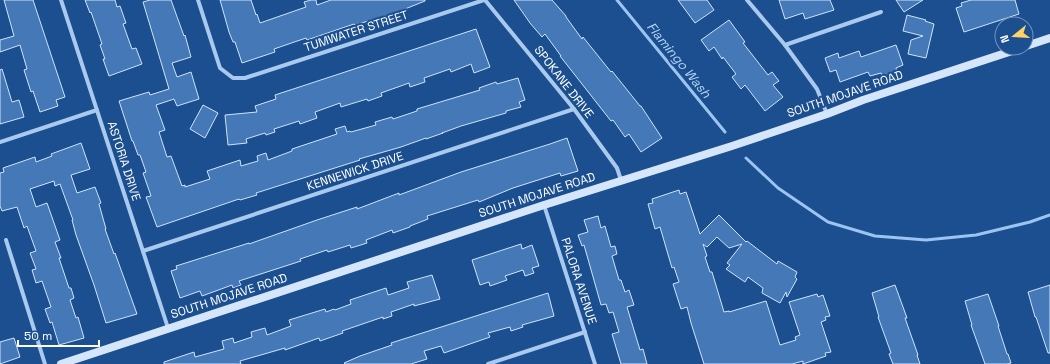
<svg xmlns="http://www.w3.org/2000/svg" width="1050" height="364" font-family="'Space Grotesk',sans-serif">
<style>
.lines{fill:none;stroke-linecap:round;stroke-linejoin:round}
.stream{stroke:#9cc4f0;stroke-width:3}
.building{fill:#4478b7;stroke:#cfe3fa}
.street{stroke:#a9c9ee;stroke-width:4}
.secondary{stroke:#d6e6fa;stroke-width:8}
.labels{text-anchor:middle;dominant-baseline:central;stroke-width:4;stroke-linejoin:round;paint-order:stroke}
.street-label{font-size:12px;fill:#fff;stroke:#1b4f8f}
.water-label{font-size:13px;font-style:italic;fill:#b5d3f5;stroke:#1b4f8f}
</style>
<rect width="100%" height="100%" fill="#1b4f8f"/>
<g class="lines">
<g class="stream">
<path d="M617,0L725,132"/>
<path d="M746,158L778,188L828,222L875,236L926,240L976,235L1030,222L1050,215"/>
</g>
</g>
<g class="building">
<path d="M4,0H33L65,97L56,100L58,106L40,112L33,91L31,92L24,70L27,69L20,45L0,52V40L14,36Z"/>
<path d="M85,0H115L117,7L120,6L126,23L123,24L132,49L136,48L142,64L109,76L103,59H105L100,45L102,44L91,12L90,13Z"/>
<path d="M150,0H171L184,36L185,35L191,57L172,63L177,77L191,72L199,99L177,106L174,99L156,105L165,130L159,132L167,157L171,156L182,186L185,185V187L210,179L207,171L240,160L241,166L258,161L257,156L266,153L268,160L292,151V149L337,134L335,129L345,126L347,132L350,131L351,132L376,125L375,122L392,117L393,119L417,111V109L480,90L479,88L496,82L497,84L518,78L525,100L519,102L521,107L506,111V113L461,126L442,133H443L426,139V138L401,147L359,159L360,160L256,193L257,195L240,200L239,199L157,227L146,197L151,196L143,173L146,172L140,155H138L133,141H132L119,101L149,92L150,95L169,89L143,2Z"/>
<path d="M220,0H251L256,15L257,14L260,23L306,7L304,2L311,0H316L317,5L331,0H425V1L395,13L355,25L354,24L307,40L306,38L274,49L275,52L242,63L235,42H233L229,32Z"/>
<path d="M514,0H552L566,16V17L582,39L583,37L611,72L612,71L640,106H641L662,138L641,152L629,134L625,137L613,120L611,121L560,56H561L545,34L542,37L530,23Z"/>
<path d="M678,0H707L714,10L695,23Z"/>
<path d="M779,0H830L834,10L805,19L803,13L785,19Z"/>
<path d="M896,0H923L904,12Z"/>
<path d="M971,0H1015L1019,14L964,32L956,8L962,6L961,3Z"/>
<path d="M907,15L926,20L925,21L934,24L926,58L908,54L911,40L923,36L903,31Z"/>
<path d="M729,20L745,42L743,43L768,75L772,72L779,81L773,85L783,97L765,111L745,85L741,89L732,77L736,74L723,57L722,59L714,47L709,51L701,40Z"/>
<path d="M476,29L490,67L474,73L471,64L451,72L450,69L424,78L425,82L410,87L409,83L381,93L382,96L368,101L367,99L341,107L340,103L315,112L317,118L300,124L299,121L274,129L275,132L266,135L265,133L246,139L247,143L228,145L225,115L257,112L255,106L276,99L275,95Z"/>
<path d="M896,45L903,65L896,68L897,73L883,78L881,73L870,76L868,72L840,82L836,70L830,72L825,58L838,53L839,58L859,51L861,57Z"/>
<path d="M2,69L12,102L19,100L24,117L0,124V70Z"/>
<path d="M203,105L218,113L205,138L190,129Z"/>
<path d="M567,138L578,171L561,176L560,173L513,188L479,202L478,200L427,216L428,219L410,226V227L393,233L392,230L366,240L367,243L351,248L350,245L328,252L327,250L300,259L301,261L239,281L241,285L233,288L232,285L202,296L200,291L180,298L171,271L177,269L176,266L249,243V244L317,220L357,207V209L399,193V195L461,172L550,144Z"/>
<path d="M81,143L90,169L71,175L77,193L95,187L101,203L99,204L106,229H105L114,254L115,253L137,314L106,323L94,285L76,235L72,220H73L60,184L55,186L54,181L30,189L36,207L47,203L60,240L55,242L61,258H59L69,288H71L74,298L70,300L76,318L78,317L84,338L59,345L52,322L50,323L45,309L51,307L42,281L36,283L32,270L36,269L30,253L36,251L27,226L24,228L17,207L2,211L0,206V173L4,172L3,168L35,157L36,162L52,156L51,154Z"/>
<path d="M679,190L680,194L686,192L700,234L719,215L746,242L747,241L777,264L778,261L797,272L795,277L797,279L787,297L786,292L780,303L762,293L763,288L748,277L745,282L726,269L730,265L727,263L742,244L729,248L717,237L707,247L703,244L707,256L705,257L710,272H712L724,312L729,311V312L766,301L780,345L796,340L795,337L800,335L789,302L817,294L818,297L823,295L830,316L825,317L826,320L821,322L831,352L825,353L826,356L803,364V361L792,364H704L691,323L687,307L681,309L673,284L679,282L674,267L672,268L660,227L655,229L648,204L653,203L652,199Z"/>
<path d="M598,216L601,228L605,226L611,247L615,246L617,254L612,256L619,280H621L625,292L629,290L634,305L627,307L640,350L643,349L647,364H621L612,334L619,332L613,312L609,313L606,304L601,305L584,245L582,246L578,235L588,232L584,220Z"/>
<path d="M521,244L522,249L532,245L539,266L532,268L534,273L525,276L523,270L505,276L507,280L490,286L489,282L480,285L472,260Z"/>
<path d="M432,275L440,299L414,306V304L391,312L392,316L383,319V317L342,331L343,333L320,341L319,338L285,350V348L240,361L241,364H164V362L194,352L195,357L224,349L222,341L233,338L234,343L252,337L251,332L265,328L267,335L291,326L289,320L325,309L326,312L334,309L335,310L351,304L350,300L386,288L388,295L409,288L407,282Z"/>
<path d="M895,285L907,318H905L918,355H917L920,364H893L889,354L891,353L878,317H879L872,293Z"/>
<path d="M1050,285V353H1048L1036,317H1035L1028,292Z"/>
<path d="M548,293L554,316L522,325L523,327L511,331L510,327L488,333L490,337L444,353L441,346L424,351L427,359L411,364H345L344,363L360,356L392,345L391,343Z"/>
<path d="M988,294L999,326H998L1007,354H1008L1011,363L1007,364H985L971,325H972L965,301Z"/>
<path d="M14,338L20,357L0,364V342Z"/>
</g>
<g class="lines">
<g class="street">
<path d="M61,0L168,328"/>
<path d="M198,0L220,68L233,78H245L484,0"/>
<path d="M485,0L574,109L617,168L621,180"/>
<path d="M747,0L785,45L817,89L827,114"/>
<path d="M785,45L881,12"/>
<path d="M0,142L97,110"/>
<path d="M544,205L595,364"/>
<path d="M6,240L45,364"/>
<path d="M143,251L574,109"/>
<path d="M488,364L585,332"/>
</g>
<g class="secondary">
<path d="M1026,46L1050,38"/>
<path d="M61,364L544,205L732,146L827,114L863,100L1021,48"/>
</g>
</g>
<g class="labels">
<g class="street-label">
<text transform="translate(356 31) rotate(-18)">TUMWATER STREET</text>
<text transform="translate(564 82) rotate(52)">SPOKANE DRIVE</text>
<text transform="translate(845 94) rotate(-19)">SOUTH MOJAVE ROAD</text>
<text transform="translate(124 161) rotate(72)">ASTORIA DRIVE</text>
<text transform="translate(355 171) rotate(-18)">KENNEWICK DRIVE</text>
<text transform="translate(537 195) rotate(-18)">SOUTH MOJAVE ROAD</text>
<text transform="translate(579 281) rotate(72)">PALORA AVENUE</text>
<text transform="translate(229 296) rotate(-18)">SOUTH MOJAVE ROAD</text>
</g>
<g class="water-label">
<text transform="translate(679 60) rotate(51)">Flamingo Wash</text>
</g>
</g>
<g transform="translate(1014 36) rotate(252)"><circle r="19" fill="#1b4f8f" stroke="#7695bc"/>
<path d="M0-3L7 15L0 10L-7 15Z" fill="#ffd166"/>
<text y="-6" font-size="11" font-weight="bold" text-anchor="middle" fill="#ffffff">N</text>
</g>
<path d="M18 340v6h81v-6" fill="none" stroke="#ffffff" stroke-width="2"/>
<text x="24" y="340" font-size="12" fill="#ffffff" stroke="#1b4f8f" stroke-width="3" paint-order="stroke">50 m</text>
</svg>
